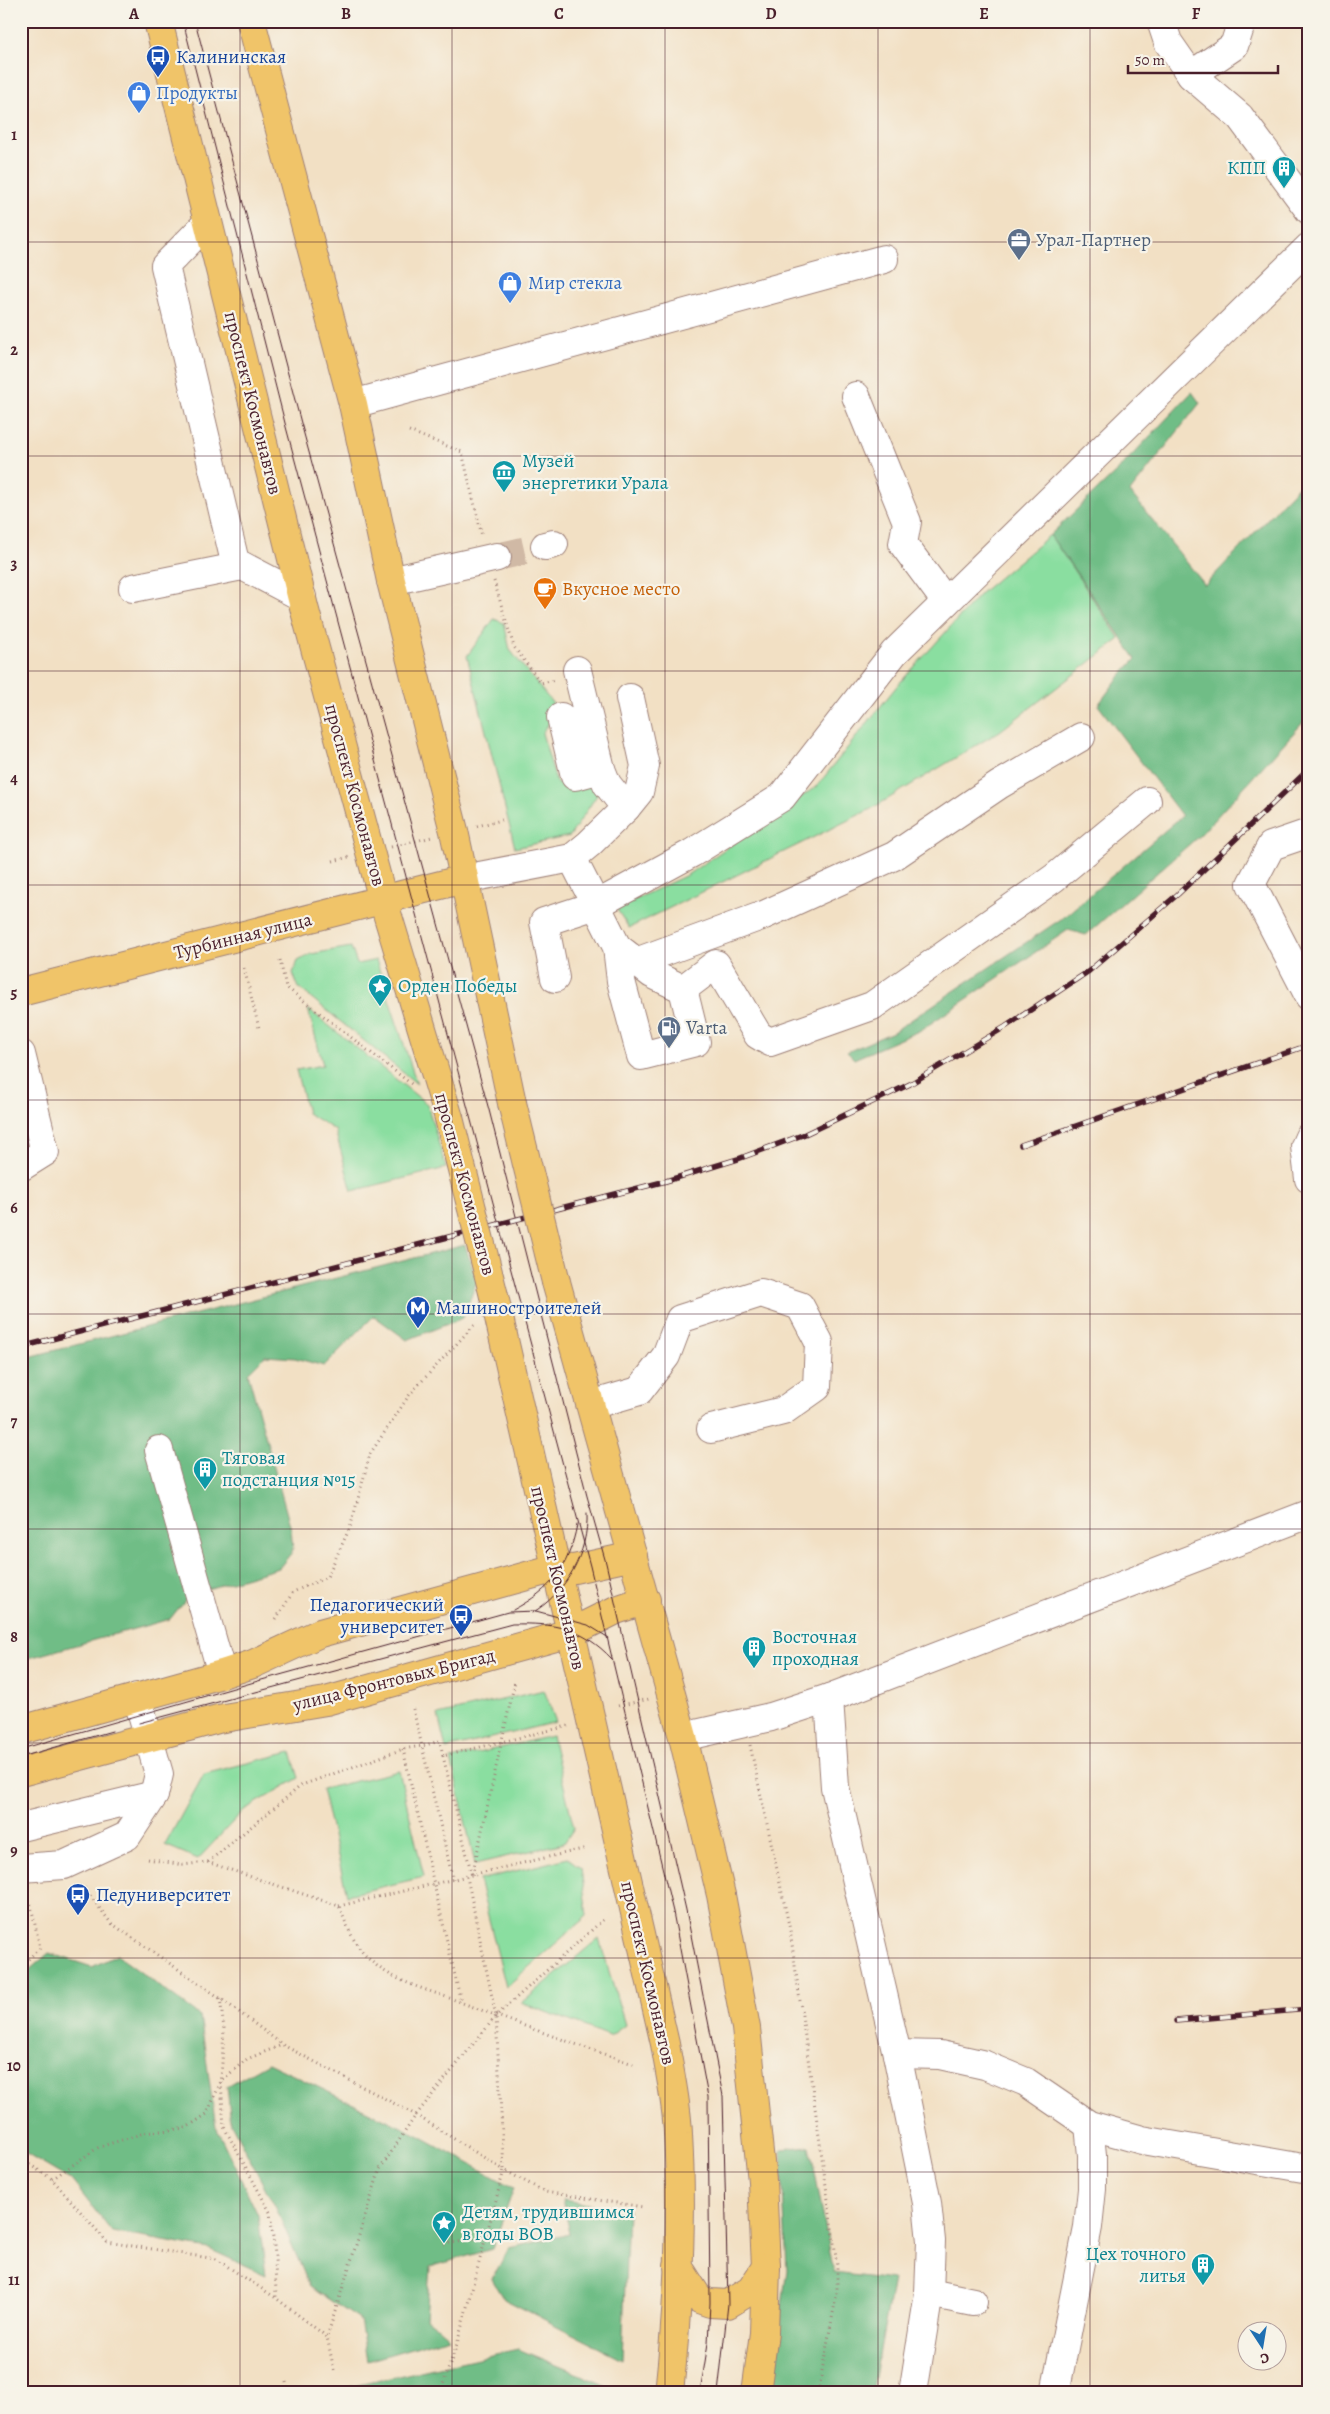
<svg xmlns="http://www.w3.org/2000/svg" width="1330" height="2414" font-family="Alegreya,serif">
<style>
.green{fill:#8adea0;stroke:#6a7e66}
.forest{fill:#6fbd86;stroke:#5c6e58}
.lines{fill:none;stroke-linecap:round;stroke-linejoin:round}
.minor-tunnel{stroke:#d0b9a5;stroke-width:28;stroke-dasharray:28 14;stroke-linecap:butt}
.minor-casing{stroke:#9e8078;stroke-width:30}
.major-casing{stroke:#9e8078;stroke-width:30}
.path{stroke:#9e8078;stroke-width:3;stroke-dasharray:1 4;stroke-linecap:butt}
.minor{stroke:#fff;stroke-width:28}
.major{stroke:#f0c469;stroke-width:28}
.tram{stroke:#4a1f2b;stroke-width:1}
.rail-casing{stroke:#4a1f2b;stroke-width:5.5}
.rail{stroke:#f7f3e8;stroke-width:4;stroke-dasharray:11;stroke-linecap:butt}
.major-bridge-casing{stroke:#9e8078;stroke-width:30;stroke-linecap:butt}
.major-bridge{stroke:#f0c469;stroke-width:28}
.grid{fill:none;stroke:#4a1f2b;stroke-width:1;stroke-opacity:0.55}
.labels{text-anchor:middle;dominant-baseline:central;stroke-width:4.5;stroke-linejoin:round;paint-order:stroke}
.transit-label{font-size:19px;fill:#164399;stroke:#f7f3e8;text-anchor:start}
.shop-label{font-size:19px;fill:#366cbe;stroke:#f7f3e8;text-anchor:start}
.culture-label{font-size:19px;fill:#0d838f;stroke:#f7f3e8;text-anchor:start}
.service-label{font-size:19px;fill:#4e5e75;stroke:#f7f3e8;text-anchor:start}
.street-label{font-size:19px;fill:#4a1f2b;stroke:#f7f3e8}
.food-label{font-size:19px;fill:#c56008;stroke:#f7f3e8;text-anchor:start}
.neatline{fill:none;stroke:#4a1f2b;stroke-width:2}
.grid-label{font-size:16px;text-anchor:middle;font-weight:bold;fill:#4a1f2b}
</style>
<rect width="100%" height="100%" fill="#f7f3e8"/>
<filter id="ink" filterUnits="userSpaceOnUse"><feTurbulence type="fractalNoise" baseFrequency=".02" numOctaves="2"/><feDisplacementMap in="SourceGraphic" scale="10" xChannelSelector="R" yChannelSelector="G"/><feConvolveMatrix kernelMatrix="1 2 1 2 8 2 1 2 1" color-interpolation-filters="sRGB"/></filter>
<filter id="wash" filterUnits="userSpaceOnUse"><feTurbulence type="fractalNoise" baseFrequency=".0096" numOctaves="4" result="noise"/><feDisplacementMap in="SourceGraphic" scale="20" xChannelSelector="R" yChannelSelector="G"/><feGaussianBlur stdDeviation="1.12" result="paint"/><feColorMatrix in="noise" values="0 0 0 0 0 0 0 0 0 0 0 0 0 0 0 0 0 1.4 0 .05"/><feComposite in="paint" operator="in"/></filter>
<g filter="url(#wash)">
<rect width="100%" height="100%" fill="#f2e0c4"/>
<g class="green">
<path d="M1050,535L1120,639L1000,731L871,809L629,928L616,908L687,875L817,786L896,687L981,593Z"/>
<path d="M494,619L504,623L510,650L558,710L542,733L557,784C577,781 584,773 599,792L570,836L515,848L467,656Z"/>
<path d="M351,947L357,964L376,960L417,1084L298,987L293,973L298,961L311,954Z"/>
<path d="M308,1009L427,1104L446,1168L352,1191L335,1130L307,1113L296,1070L323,1065Z"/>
<path d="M544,1690L556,1722L446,1749L438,1715Z"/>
<path d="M552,1736L574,1828L564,1843L475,1864L451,1759Z"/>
<path d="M291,1752L299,1778L244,1810L198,1859L165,1845L204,1774Z"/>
<path d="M399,1771L424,1877L347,1895L322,1789Z"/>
<path d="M568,1858L581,1868L587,1916L506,1987L479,1880Z"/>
<path d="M599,1938L625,2025L610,2036L522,2003Z"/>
</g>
<g class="forest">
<path d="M1192,392L1200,403L1130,492L1205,585L1309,475V716L1200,835L1086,935L1068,930L921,1030L854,1059L847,1052L893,1032L1064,917L1182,816L1098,705L1119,677L1136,659L1050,535L1115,473Z"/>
<path d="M465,1245L477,1281L463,1318L407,1340L374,1316L324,1366L295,1358L265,1356L248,1373L291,1529L293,1551L279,1568L190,1594L170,1619L29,1658H21V1359Z"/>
<path d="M49,1953L92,1967L117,1955L200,2016L216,2127L258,2215L266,2275L209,2249L112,2232L72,2181L21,2151V1977Z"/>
<path d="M268,2063L418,2135L514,2188L492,2249L430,2267L426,2318L449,2337L367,2361L360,2320L310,2287L276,2208L231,2124L227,2086Z"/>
<path d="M810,2146L834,2273L893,2280L872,2393H769L787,2270L781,2149Z"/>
<path d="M563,2200L628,2210L622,2359L504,2299L492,2279L509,2248L570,2234Z"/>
<path d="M518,2349L624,2393H323Z"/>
</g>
</g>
<g filter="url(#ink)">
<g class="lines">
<path class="minor-tunnel" d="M497,557L545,546"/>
<g class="minor-casing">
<g id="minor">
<path d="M1161,21L1168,42L1191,75L1240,117L1309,210"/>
<path d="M1191,75L1234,46L1242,21"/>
<path d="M208,222L165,266L235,562L302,597"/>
<path d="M856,396L907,522L903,544L946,602"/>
<path d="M353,404L884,259"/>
<path d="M545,546L554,544"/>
<path d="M391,581L497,557"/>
<path d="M133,588L242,566"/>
<path d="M561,717L575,776L601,769"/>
<path d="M626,808L639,792L645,766L630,698"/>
<path d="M1309,833L1271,846L1251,884L1309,996"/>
<path d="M572,858L589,844L626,808L607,784L601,769L577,670"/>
<path d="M464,879L572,858L596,905L692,853L782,797L894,653L1309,247"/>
<path d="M636,962L764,915L894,856L999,785L1081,737"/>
<path d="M555,978L544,922L596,905L617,947L652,974L683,989L696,1042L641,1056L621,981L617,947"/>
<path d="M683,989L716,964L758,1035L770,1042L872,1006L1054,878L1147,801"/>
<path d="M21,1054L45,1152L21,1167"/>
<path d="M1309,1137L1305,1146L1309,1179"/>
<path d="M591,1405L639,1391L666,1356L680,1319L761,1293L800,1306L819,1342L817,1387L783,1411L711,1429"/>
<path d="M159,1450L222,1674"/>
<path d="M829,1698L835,1787L897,2054L927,2203L931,2241L929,2293L913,2393"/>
<path d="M683,1737L771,1717L829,1698L1309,1514"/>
<path d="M21,1827L154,1795"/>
<path d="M21,1868L64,1865L127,1836L154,1795L159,1774L137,1697"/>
<path d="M897,2054L940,2055L985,2065L1026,2082L1089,2125L1142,2140L1309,2169"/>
<path d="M929,2293L973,2302"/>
<path d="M1055,2393L1088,2227L1092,2189V2155L1089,2125"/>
</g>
</g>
<g class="major-casing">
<g id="major">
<path d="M158,21L305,611L383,900L449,1118"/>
<path d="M251,21L353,404L391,581L454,831L512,1103"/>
<path d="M21,992L464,879"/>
<path d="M556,1282L683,1737L721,1895L746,2028L762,2181L766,2267L764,2333L756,2393"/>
<path d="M494,1296L665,2044C670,2074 677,2104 678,2134C683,2220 678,2308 669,2393"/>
<path d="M21,1730L222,1674L253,1664L320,1633L556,1568L574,1569L633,1556"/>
<path d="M21,1772L218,1719L326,1701L570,1633L616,1610L646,1600"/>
<path d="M678,2266L699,2299L710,2303L728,2304L751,2290L766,2267"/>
</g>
</g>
<g class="path">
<path d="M409,431L462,452L482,536"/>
<path d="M494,581L514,647L541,683L555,680"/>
<path d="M477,826L502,820"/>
<path d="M391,847L432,837"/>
<path d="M333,861L349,857"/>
<path d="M280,960L286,987L414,1086"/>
<path d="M244,968L259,1028"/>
<path d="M276,1619L293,1592L327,1577L351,1525L370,1454L410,1394L476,1323"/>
<path d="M618,1706L649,1699"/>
<path d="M413,1709L422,1746L440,1741L443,1756L568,1726"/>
<path d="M750,1745L790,1930L837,2264V2292L818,2393"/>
<path d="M403,1749L461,2002"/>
<path d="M443,1756L472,1876L515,1681"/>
<path d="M148,1859L183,1865L207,1862L339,1906C347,1926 354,1946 371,1961C395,1983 430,1990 460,2002C518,2024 577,2045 636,2065"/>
<path d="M208,1862L302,1785L403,1749L422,1746L453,1880"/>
<path d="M84,1888L111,1923L220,1998L283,2045L416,2115L504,2170L496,2016L467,1877"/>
<path d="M339,1906L587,1848"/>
<path d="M21,1966L40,1948L30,1901"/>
<path d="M220,1998L224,2028L221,2081L224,2127L270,2212L275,2254L276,2298L327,2337"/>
<path d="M21,2159L52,2179L107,2242L216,2259L276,2298"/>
<path d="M52,2179L99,2147L144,2133L186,2128L207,2114L221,2081L247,2059L282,2045"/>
<path d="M444,2244L485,2238"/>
<path d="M334,2370L327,2337L380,2169L416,2115L496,2016L604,1919"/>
<path d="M286,2382L288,2393"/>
<path d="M440,2393L457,2344L504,2170L545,2192L643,2207"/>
</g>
<use href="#minor" class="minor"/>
<use href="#major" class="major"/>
<g class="tram">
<path d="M183,21L286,427L590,1566L673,1912L708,2097L710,2303L708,2343L700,2393"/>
<path d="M195,21L301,423L489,1110L587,1496L606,1563L686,1910L723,2096L728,2304L718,2393"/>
<path d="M513,1610C552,1589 568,1569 577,1525"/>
<path d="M532,1613C566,1593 589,1552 587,1513"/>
<path d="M139,1723L512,1624C554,1623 582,1627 612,1659"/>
<path d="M21,1749L258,1681L508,1612L536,1611L588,1625L609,1638"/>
<path d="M21,1757L112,1731"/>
</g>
<g class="rail-casing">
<g id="rail">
<path d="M1021,1145L1309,1045"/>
<path d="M21,1347L666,1181L738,1159L805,1134L910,1084L1005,1027L1089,971L1178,894L1309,769"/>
<path d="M1176,2021L1309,2009"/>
</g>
</g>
<use href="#rail" class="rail"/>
<g class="major-bridge-casing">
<g id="major-bridge">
<path d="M512,1103L556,1282"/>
<path d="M449,1118L494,1296"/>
</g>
</g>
<use href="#major-bridge" class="major-bridge"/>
</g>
</g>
<path class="grid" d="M240,21V2393M452,21V2393M665,21V2393M878,21V2393M1090,21V2393M21,242H1309M21,456H1309M21,671H1309M21,885H1309M21,1100H1309M21,1314H1309M21,1529H1309M21,1743H1309M21,1958H1309M21,2172H1309"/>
<defs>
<g id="bus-pin" transform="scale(1.25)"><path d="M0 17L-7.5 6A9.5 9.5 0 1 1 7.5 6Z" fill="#1a4fb4" stroke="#f7f3e8"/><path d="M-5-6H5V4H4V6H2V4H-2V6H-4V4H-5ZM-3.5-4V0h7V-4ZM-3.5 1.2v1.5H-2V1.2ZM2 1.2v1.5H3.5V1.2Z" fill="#fff"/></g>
<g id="shop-pin" transform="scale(1.25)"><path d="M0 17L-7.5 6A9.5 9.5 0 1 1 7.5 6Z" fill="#3f7fe0" stroke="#f7f3e8"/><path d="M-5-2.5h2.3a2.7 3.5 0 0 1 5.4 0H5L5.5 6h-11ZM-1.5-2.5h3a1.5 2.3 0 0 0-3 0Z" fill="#fff"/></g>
<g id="building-pin" transform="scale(1.25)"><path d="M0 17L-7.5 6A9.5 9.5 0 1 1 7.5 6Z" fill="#0f9aa8" stroke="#f7f3e8"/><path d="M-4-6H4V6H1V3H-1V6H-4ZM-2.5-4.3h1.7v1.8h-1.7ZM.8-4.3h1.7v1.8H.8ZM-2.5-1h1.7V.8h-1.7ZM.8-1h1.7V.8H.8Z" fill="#fff"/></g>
<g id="office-pin" transform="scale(1.25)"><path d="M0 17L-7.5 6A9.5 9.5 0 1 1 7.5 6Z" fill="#5c6f8a" stroke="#f7f3e8"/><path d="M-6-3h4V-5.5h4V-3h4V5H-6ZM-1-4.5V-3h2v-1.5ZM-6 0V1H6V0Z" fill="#fff"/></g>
<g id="museum-pin" transform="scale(1.25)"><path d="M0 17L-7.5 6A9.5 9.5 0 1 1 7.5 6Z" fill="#0f9aa8" stroke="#f7f3e8"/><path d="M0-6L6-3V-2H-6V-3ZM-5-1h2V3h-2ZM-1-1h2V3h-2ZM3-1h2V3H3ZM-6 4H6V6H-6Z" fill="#fff"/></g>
<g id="cafe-pin" transform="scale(1.25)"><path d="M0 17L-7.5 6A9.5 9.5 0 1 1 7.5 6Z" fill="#e8710a" stroke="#f7f3e8"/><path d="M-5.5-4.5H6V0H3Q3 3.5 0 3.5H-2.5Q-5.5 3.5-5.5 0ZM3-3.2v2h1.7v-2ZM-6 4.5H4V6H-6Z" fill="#fff"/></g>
<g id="sight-pin" transform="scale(1.25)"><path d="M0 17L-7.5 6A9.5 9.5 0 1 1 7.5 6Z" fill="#0f9aa8" stroke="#f7f3e8"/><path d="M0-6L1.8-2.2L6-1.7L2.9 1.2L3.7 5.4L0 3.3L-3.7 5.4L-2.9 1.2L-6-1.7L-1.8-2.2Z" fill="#fff"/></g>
<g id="fuel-pin" transform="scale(1.25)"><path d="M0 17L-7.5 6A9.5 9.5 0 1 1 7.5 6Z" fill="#5c6f8a" stroke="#f7f3e8"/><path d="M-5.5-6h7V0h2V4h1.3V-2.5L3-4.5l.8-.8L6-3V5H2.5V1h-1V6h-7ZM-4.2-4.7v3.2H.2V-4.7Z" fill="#fff"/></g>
<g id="metro-pin" transform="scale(1.25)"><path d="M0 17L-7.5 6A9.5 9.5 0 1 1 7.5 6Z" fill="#1a4fb4" stroke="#f7f3e8"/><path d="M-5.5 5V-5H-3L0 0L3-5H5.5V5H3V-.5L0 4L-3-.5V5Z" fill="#fff"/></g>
</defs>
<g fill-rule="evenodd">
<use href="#bus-pin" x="158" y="57"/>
<use href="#shop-pin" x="139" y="93"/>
<use href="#building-pin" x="1284" y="168"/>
<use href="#office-pin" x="1019" y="240"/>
<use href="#shop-pin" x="510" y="283"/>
<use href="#museum-pin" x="504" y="472"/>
<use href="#cafe-pin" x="545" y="589"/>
<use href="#sight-pin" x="380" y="986"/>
<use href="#fuel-pin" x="669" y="1028"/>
<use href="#metro-pin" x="418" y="1308"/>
<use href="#building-pin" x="205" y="1469"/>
<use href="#bus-pin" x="461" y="1616"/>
<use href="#building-pin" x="754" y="1648"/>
<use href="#bus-pin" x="78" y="1895"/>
<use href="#sight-pin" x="444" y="2223"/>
<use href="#building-pin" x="1203" y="2265"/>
</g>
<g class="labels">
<g class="transit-label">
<text x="176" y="57">Калининская</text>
<text x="436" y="1308">Машиностроителей</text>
<text x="444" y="1605" text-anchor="end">Педагогический<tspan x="444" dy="22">университет</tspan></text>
<text x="96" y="1895">Педуниверситет</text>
</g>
<g class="shop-label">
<text x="156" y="93">Продукты</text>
<text x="528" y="283">Мир стекла</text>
</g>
<g class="culture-label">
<text x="1266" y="168" text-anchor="end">КПП</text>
<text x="522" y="461">Музей<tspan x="522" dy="22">энергетики Урала</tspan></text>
<text x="398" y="986">Орден Победы</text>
<text x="222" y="1458">Тяговая<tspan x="222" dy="22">подстанция №15</tspan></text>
<text x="772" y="1637">Восточная<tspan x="772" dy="22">проходная</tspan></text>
<text x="462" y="2212">Детям, трудившимся<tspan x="462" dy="22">в годы ВОВ</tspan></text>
<text x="1186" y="2254" text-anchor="end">Цех точного<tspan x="1186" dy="22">литья</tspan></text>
</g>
<g class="service-label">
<text x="1036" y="240">Урал-Партнер</text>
<text x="686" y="1028">Varta</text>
</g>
<g class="street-label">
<text transform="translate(253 403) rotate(76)">проспект Космонавтов</text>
<text transform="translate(355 795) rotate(75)">проспект Космонавтов</text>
<text transform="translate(243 936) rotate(-14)">Турбинная улица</text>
<text transform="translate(465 1184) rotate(75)">проспект Космонавтов</text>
<text transform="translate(558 1578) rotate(77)">проспект Космонавтов</text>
<text transform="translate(394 1680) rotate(-14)">улица Фронтовых Бригад</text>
<text transform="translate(648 1973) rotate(77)">проспект Космонавтов</text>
</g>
<g class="food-label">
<text x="562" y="589">Вкусное место</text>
</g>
</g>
<rect width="1330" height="2414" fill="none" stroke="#f7f3e8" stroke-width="55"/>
<g transform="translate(1262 2346) rotate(168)"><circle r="24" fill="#f7f3e8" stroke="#b29e9c"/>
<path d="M0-4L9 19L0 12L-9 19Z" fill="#1f6fb2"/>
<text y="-8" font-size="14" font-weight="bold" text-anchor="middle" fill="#4a1f2b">С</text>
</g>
<path d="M1128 65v8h150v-8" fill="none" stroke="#4a1f2b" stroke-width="2.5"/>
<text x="1135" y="65" font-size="15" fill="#4a1f2b" stroke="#f7f3e8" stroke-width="4" paint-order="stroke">50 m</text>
<rect x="28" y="28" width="1274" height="2358" class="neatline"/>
<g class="grid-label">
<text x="134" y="19">A</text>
<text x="346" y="19">B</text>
<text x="559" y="19">C</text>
<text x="771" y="19">D</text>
<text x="984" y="19">E</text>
<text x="1196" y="19">F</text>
<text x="14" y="140">1</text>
<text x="14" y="355">2</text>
<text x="14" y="569">3</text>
<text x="14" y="784">4</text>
<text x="14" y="998">5</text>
<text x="14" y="1213">6</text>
<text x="14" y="1427">7</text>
<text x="14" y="1642">8</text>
<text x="14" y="1856">9</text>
<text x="14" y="2071">10</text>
<text x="14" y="2285">11</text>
</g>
</svg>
